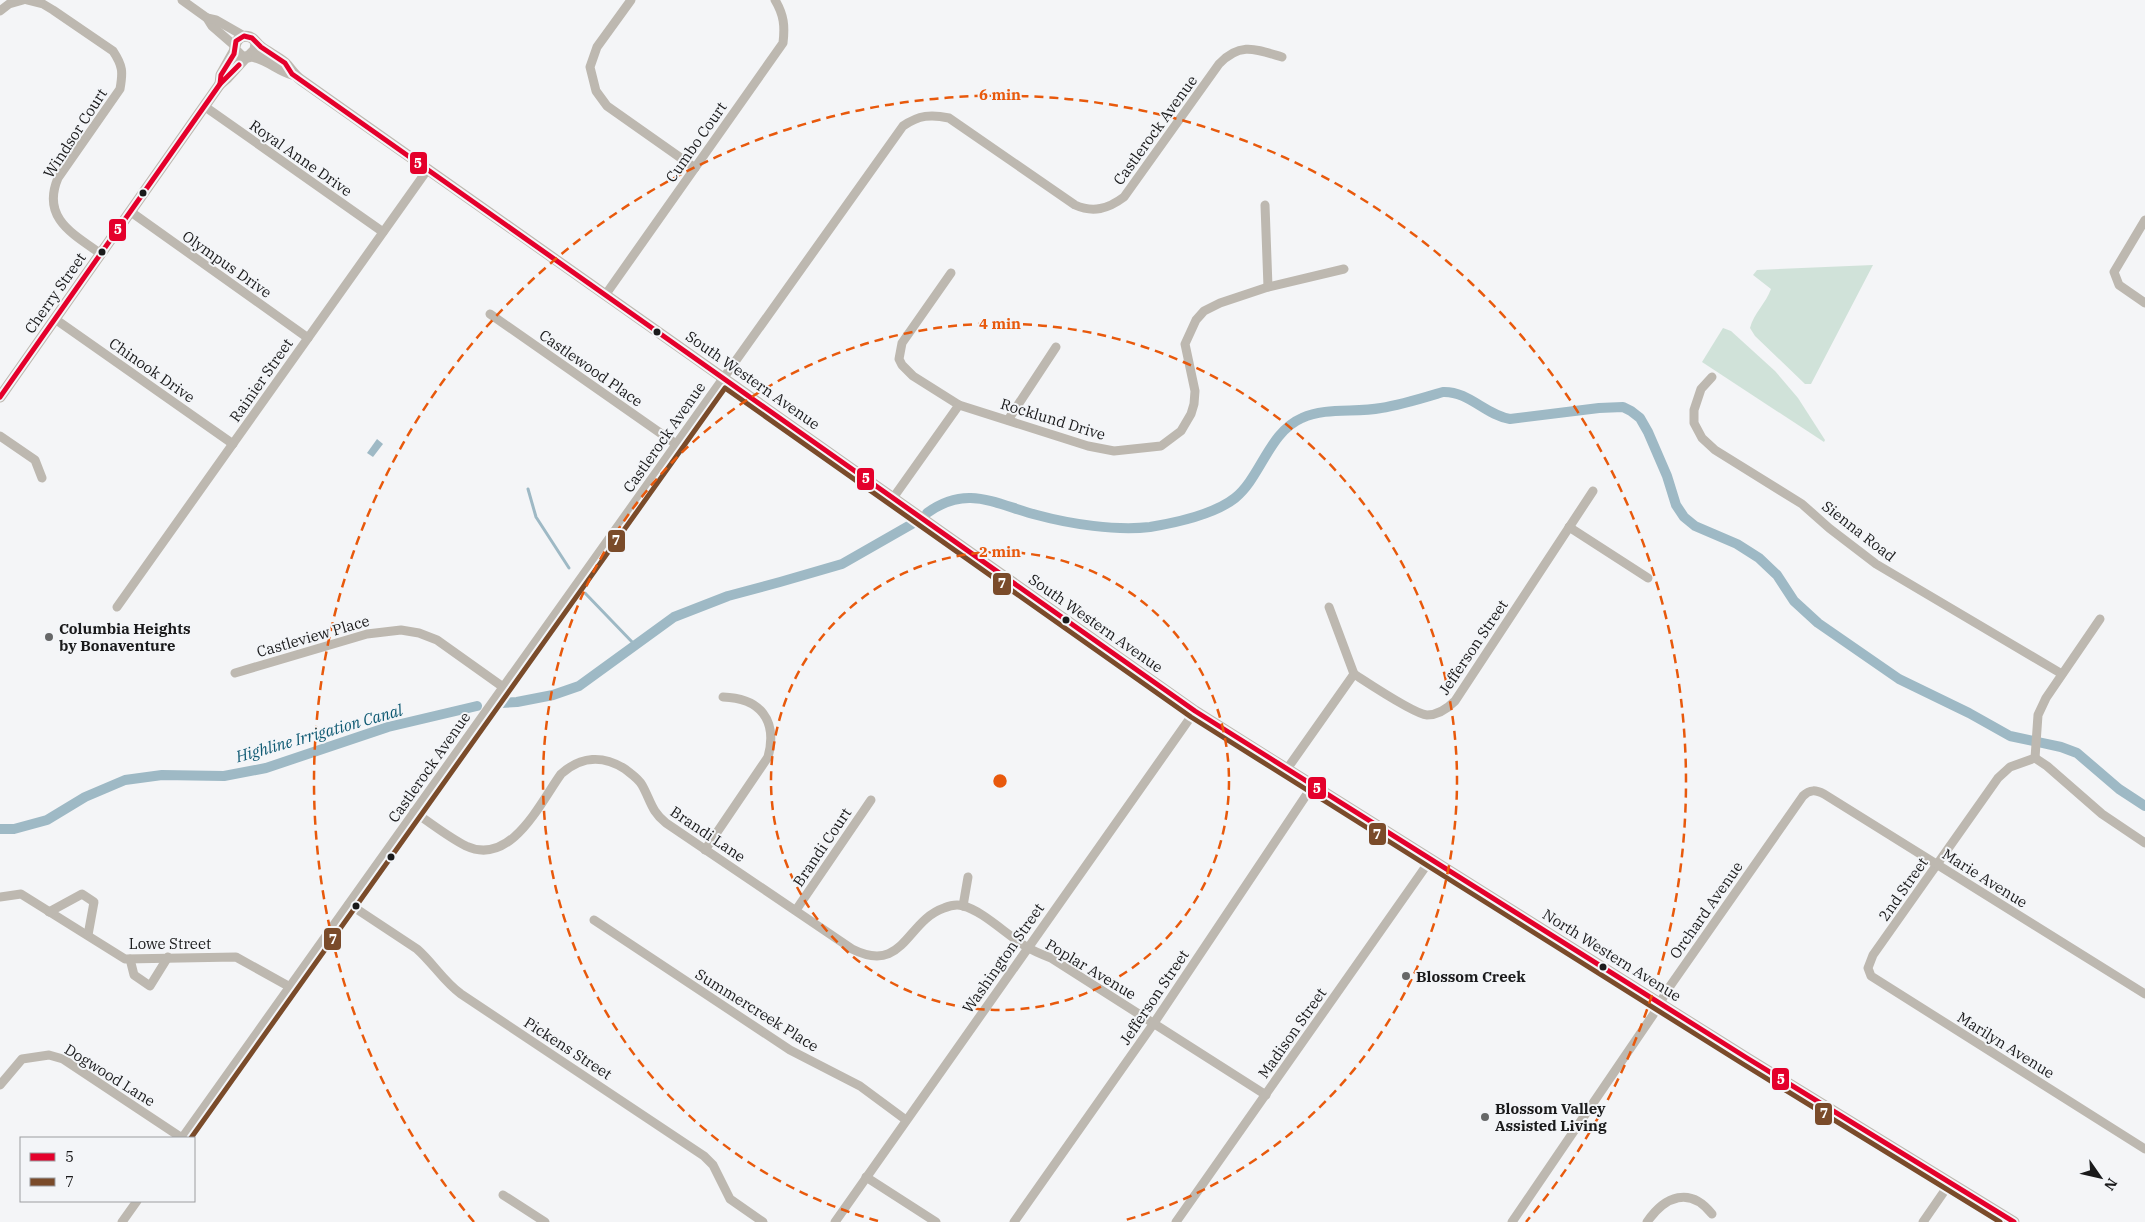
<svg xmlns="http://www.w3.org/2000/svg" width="2145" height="1222" font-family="'IBM Plex Serif',serif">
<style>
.green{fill:#d0e2d9}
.water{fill:#9eb9c5}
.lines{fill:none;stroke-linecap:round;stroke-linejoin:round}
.stream{stroke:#9eb9c5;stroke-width:3}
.canal{stroke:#9eb9c5;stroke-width:10}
.minor{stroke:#bdb8b0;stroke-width:9}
.major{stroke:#beb9b1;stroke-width:11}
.bus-1-casing{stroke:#f3f5f8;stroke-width:9}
.bus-2-casing{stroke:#f3f5f8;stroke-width:9}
.bus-1{stroke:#e4002b;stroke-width:5}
.bus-2{stroke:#7a4b2a;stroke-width:5}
.ring{fill:none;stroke:#e8590c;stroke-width:2.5;stroke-dasharray:9 6}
.bus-dot{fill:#1a1a1b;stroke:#f3f5f8;stroke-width:2}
.poi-dot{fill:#666768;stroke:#f3f5f8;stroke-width:2}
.labels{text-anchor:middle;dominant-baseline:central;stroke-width:4;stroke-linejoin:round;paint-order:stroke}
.street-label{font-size:15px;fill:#1a1a1b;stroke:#f3f5f8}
.poi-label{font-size:15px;font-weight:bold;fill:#1a1a1b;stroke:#f3f5f8;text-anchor:start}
.water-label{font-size:16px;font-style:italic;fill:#0e5972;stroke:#f3f5f8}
.centre{fill:#e8590c;stroke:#f3f5f8;stroke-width:2.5}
.ring-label{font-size:15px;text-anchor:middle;font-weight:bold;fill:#e8590c;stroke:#f3f5f8;stroke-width:4;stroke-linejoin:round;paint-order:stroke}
.line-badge{stroke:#f3f5f8;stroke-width:2}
.badge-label{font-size:14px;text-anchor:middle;font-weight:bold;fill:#fff}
</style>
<rect width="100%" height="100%" fill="#f4f5f7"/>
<g class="green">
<path d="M1873,265L1811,384H1805L1755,336L1750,328C1754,313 1766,303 1771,289L1753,275L1757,270Z"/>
<path d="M1723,328L1731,331L1775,371L1798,398L1825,440L1824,442L1702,362Z"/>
</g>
<path class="water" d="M377,439L383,444L373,457L367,453Z"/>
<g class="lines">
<g class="stream">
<path d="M528,489L536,517L569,568"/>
<path d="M584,592L635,645"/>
</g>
<g class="canal">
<path d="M927,513C967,484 995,504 1037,515C1070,524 1116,531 1150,527C1174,523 1215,514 1235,498C1261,477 1269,432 1302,418C1326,407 1355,413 1381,408C1401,405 1423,398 1443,392C1469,391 1485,415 1510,419L1599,408L1623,407L1631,411L1640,418L1648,432L1667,476L1676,505L1684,517L1695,526L1737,544L1759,558L1777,575L1794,601L1818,623L1899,679L1969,713L2010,736L2061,747L2077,753L2119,789L2145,806"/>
<path d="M501,703L517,702L553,695L579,686L674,617L728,596L780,582L842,564L912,524"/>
<path d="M0,829H14L47,820L85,797L125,780L162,775L224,776L266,768L388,727L477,706"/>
</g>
<g class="minor">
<path d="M27,0L43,4L53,10L113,51C123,66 123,72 120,89L58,178C41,218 73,234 101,254"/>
<path d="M182,0L207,18L212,26L235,46"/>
<path d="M631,0L597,47L590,67L596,91L607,106L695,168"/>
<path d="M0,11L9,4L23,0"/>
<path d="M207,18L216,20L244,36"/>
<path d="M204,106L383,232"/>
<path d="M1265,205L1268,287"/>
<path d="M131,212L308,338"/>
<path d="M2145,220L2114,272L2119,285L2145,303"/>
<path d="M951,273L902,343L899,359L902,365L913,376L959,405"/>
<path d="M606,294L783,43C785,26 784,15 775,0"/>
<path d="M490,314L676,444"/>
<path d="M55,319L233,444"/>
<path d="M1712,377L1701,389L1694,410V423L1702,438L1715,450L1802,504L1829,528L1876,564L2062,674"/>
<path d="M1008,420L1056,347"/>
<path d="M0,436L35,460L42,478"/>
<path d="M893,498L959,405L1088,446L1114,451L1161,446L1181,431L1191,414L1194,404L1195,391L1185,344L1196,320L1204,311L1220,303L1268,287L1344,269"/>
<path d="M1569,527L1648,578"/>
<path d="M117,607L428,169"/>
<path d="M1329,607L1354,674"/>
<path d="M235,673L367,634L401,630L419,633L437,640L503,687"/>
<path d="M1354,674C1368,683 1414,714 1427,715C1438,715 1447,709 1455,701L1593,491"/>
<path d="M2035,758L2038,715L2046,698L2100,619"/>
<path d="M1287,769L1354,674"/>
<path d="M414,812C431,823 448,837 466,846C511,867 540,803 561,774C581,756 603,755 625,769C631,774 638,778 642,785C651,801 651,811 666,823L852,949C904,975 906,921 944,908C949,906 957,904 963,906C982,910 1009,937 1027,947C1035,952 1043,955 1051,958L1266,1095"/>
<path d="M2145,843L2102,814L2047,766L2035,758L2010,767L1998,778L1873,955L1868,968L1871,976L2145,1149"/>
<path d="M705,850L768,757C778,720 760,698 723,697"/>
<path d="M0,897L21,894L125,959L236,957L290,987"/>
<path d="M349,904L417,949C433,963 444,982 461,994L704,1156L713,1165L730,1199L763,1222"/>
<path d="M963,906L968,877"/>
<path d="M796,910L871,800"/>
<path d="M49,912L82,894L94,902L88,935"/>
<path d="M594,920L790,1050L860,1086L906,1120"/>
<path d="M130,959L134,975L150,986L168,957"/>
<path d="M0,1085L22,1059L49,1055L63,1059L182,1138"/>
<path d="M182,1138L903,126C919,115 931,114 949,118L1075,205C1093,213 1108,209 1124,197L1219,64C1240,42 1255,49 1282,57"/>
<path d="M866,1177L936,1222"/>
<path d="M503,1195L545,1222"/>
<path d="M122,1222L137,1201"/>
<path d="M835,1222L1195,711"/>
<path d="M1014,1222L1154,1023L1313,785"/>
<path d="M1176,1222L1431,859"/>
<path d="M1512,1222L1653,1015L1668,989L1803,796C1810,789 1816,790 1824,794L2145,994"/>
<path d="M1647,1222C1665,1196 1690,1186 1712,1214"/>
<path d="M1923,1222L1950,1183"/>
</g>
<g class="major">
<path d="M256,43L255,50L248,57H242L235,50C234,42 240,34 250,37C255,39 257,44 261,47C269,53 278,57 285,63C291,69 294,75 301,80L1195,711L1747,1058L2014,1222"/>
<path d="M251,56C266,58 278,70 292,74"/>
<path d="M220,84L221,75L235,50"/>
<path d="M0,397L220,84L227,78L246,57"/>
</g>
<g class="bus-1-casing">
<g id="bus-1">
<path d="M220,84L221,75L234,54L236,41L244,36L252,38L261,47L285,63L292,74L1195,711L1747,1058L2014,1222"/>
<path d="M0,397L220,84L239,65"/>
</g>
</g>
<g class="bus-2-casing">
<path id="bus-2" d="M191,1138L725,388L1191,717L1743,1064L2000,1222"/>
</g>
<use href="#bus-1" class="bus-1"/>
<use href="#bus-2" class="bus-2"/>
</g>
<g class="ring">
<circle cx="1000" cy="781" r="229"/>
<path d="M878 1221A457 457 0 1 1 1122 1221"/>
<path d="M474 1222A686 686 0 1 1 1526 1222"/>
</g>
<g class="bus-dot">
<circle cx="143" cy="193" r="4.5"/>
<circle cx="102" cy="252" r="4.5"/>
<circle cx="657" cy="332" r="4.5"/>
<circle cx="1066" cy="620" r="4.5"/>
<circle cx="391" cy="857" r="4.5"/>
<circle cx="356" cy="906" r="4.5"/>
<circle cx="1603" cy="967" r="4.5"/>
</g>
<g class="poi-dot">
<circle cx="49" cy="637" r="5"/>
<circle cx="1406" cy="976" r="5"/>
<circle cx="1485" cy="1117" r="5"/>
</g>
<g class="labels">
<g class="street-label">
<text transform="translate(1155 130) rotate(-54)">Castlerock Avenue</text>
<text transform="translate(75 133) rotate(-57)">Windsor Court</text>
<text transform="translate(696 142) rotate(-55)">Cumbo Court</text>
<text transform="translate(301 158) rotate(35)">Royal Anne Drive</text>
<text transform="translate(227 264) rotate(35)">Olympus Drive</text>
<text transform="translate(55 293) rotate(-55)">Cherry Street</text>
<text transform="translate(591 368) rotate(35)">Castlewood Place</text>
<text transform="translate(152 370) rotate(35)">Chinook Drive</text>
<text transform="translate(261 380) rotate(-55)">Rainier Street</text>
<text transform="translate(753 380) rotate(35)">South Western Avenue</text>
<text transform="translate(1053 419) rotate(17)">Rocklund Drive</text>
<text transform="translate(664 437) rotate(-55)">Castlerock Avenue</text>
<text transform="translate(1859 531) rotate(38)">Sienna Road</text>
<text transform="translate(1096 623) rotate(35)">South Western Avenue</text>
<text transform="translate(313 636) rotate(-16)">Castleview Place</text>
<text transform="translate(1473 647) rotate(-56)">Jefferson Street</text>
<text transform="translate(429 767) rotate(-55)">Castlerock Avenue</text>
<text transform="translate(708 834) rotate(34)">Brandi Lane</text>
<text transform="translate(822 847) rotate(-56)">Brandi Court</text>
<text transform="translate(1985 878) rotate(32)">Marie Avenue</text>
<text transform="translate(1903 889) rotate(-55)">2nd Street</text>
<text transform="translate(1706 910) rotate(-55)">Orchard Avenue</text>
<text x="170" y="943">Lowe Street</text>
<text transform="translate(1612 955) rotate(32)">North Western Avenue</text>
<text transform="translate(1003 958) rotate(-55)">Washington Street</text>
<text transform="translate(1091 969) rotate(31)">Poplar Avenue</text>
<text transform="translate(1154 997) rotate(-56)">Jefferson Street</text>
<text transform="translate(757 1010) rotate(32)">Summercreek Place</text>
<text transform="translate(1292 1033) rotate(-55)">Madison Street</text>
<text transform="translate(2006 1045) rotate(32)">Marilyn Avenue</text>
<text transform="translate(568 1048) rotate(33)">Pickens Street</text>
<text transform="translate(110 1075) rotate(32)">Dogwood Lane</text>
</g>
<g class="poi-label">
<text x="59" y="628">Columbia Heights<tspan x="59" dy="17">by Bonaventure</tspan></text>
<text x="1416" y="976">Blossom Creek</text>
<text x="1495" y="1108">Blossom Valley<tspan x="1495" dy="17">Assisted Living</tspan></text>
</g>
<g class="water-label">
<text transform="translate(319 733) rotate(-16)">Highline Irrigation Canal</text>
</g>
</g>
<circle cx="1000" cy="781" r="8" class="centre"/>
<g class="ring-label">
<text x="1000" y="100">6 min</text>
<text x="1000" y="329">4 min</text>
<text x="1000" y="557">2 min</text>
</g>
<g class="line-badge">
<rect x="409" y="151" width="19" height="24" rx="5" fill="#e4002b"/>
<rect x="108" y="218" width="19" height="24" rx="5" fill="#e4002b"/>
<rect x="856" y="467" width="19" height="24" rx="5" fill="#e4002b"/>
<rect x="607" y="529" width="19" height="24" rx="5" fill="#7a4b2a"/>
<rect x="992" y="572" width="20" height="24" rx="5" fill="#7a4b2a"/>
<rect x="1307" y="776" width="20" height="24" rx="5" fill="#e4002b"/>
<rect x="1368" y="822" width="19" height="24" rx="5" fill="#7a4b2a"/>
<rect x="323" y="927" width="19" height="24" rx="5" fill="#7a4b2a"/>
<rect x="1771" y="1067" width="19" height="24" rx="5" fill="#e4002b"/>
<rect x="1814" y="1102" width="19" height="24" rx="5" fill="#7a4b2a"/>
</g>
<g class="badge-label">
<text x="418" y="168">5</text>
<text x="118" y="234">5</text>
<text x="866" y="483">5</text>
<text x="616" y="545">7</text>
<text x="1002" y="588">7</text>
<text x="1317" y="793">5</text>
<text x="1377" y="839">7</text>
<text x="333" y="944">7</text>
<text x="1781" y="1084">5</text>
<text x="1824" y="1118">7</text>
</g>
<rect x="20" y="1137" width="175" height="65" fill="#f3f5f8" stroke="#9c9da0"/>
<rect x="30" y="1153" width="25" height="8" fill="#e4002b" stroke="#9c9da0"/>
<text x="65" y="1162" font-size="15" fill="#1a1a1b">5</text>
<rect x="30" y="1178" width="25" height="8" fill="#7a4b2a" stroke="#9c9da0"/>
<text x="65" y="1187" font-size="15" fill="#1a1a1b">7</text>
<g transform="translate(2100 1177) rotate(124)" stroke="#f3f5f8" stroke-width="4" paint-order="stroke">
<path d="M0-4L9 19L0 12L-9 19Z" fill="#1a1a1b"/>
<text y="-8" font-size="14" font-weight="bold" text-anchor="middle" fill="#1a1a1b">N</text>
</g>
</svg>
